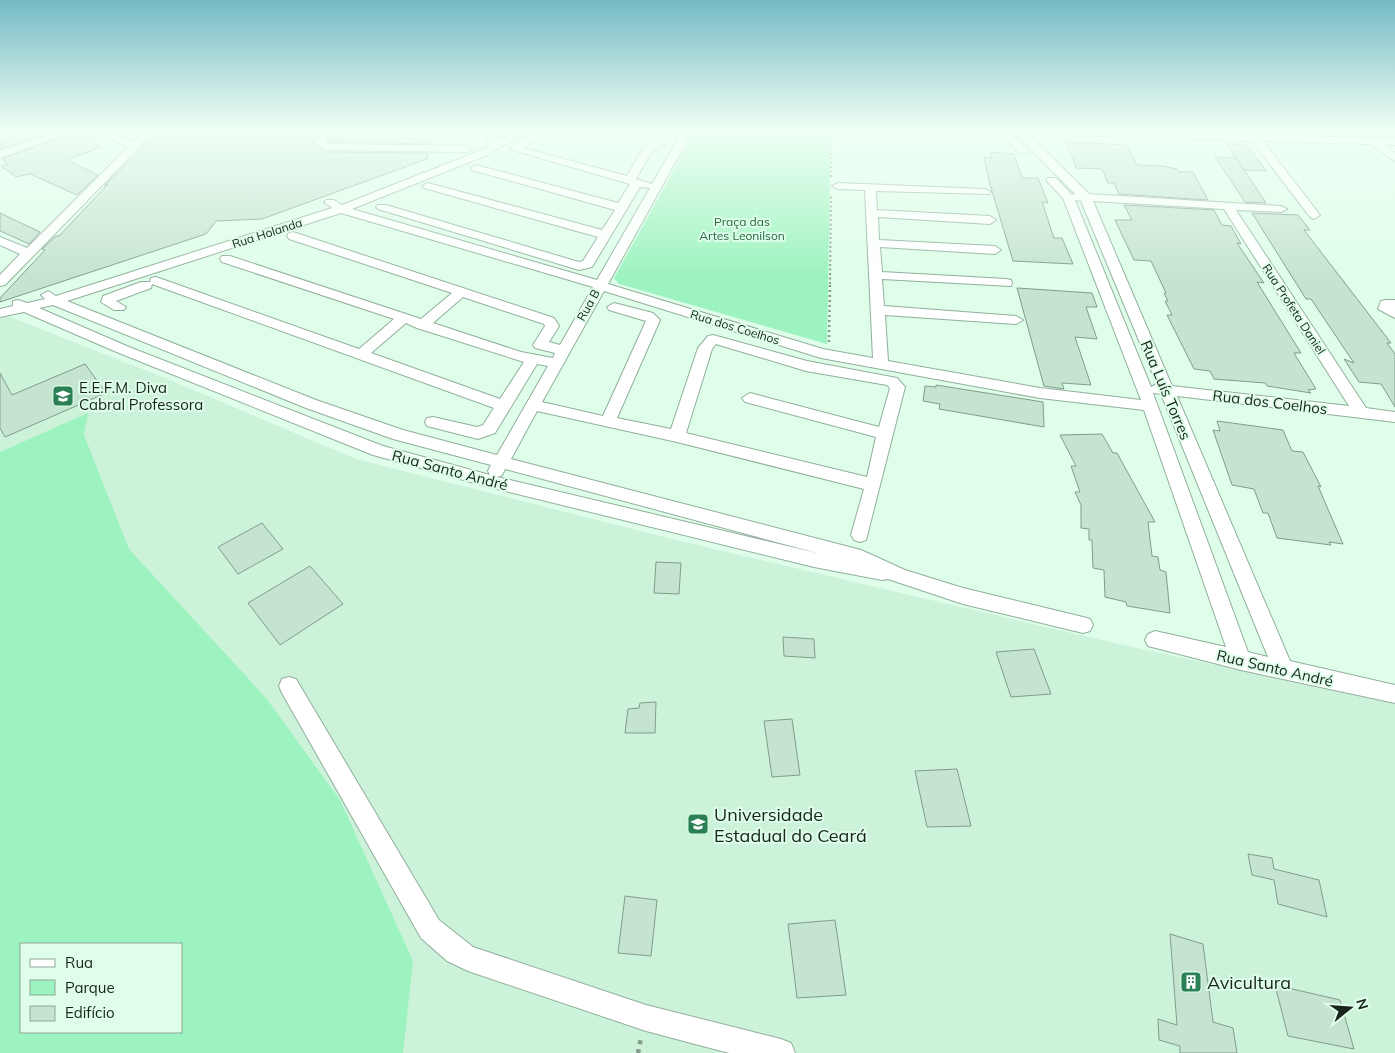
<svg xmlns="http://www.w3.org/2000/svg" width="1395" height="1053" font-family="Mulish,sans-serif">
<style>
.built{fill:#ccf2d9;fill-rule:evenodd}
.green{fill:#9df3bf;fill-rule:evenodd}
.building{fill:#c5e4d0;stroke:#809d8b}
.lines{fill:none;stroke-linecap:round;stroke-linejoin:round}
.minor-casing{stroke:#91af9c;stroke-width:2}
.path-far2{stroke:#859c8c;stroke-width:2;stroke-dasharray:2 2.5;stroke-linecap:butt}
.path-far1{stroke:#859c8c;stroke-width:2.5;stroke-dasharray:2 3;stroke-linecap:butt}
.path{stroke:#859c8c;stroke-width:4.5;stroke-dasharray:4 5;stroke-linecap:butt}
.minor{fill:#fff;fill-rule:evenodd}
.labels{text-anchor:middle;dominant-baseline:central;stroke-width:4;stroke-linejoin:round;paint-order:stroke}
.far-park-label{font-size:12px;fill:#276644;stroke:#defee9}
.far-street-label{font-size:12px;fill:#18241c;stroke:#defee9}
.poi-label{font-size:15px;fill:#18241c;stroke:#defee9;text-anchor:start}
.street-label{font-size:15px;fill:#18241c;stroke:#defee9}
.near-poi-label{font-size:18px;fill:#18241c;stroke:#defee9;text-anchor:start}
</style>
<rect width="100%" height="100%" fill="#defee9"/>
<path class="built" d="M3,314L165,378L356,459L676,540L1110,642L1395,704V1053H0V315ZM21,944H181V1032H21Z"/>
<g class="green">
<path d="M696,130H831L827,344L619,284L614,278Z"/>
<path d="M88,413L84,435L129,549L266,698L340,800L413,961L403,1053H0V452ZM21,944H181V1032H21Z"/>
</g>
<g class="building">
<path d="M32,130H59L0,149V141Z"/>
<path d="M79,130L96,139L90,141L101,147L67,160L98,175L77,195L30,174L16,177L1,166L8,164L2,159Z"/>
<path d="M161,130H320L312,142L326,152L428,153L427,159L262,219L216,221L206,234L0,302V298L45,250L42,249L56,236H59L108,184L104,186Z"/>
<path d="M334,130H435L431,144L329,142L327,141Z"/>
<path d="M1066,142L1127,145L1137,165L1163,166L1177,169L1179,172H1193L1208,200L1119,194L1114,183H1108L1102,169L1076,168Z"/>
<path d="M1227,144L1247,145L1266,171L1244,170Z"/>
<path d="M990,152L1014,154L1022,178H1038L1048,203L1042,202L1054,238H1062L1073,264L1013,261L989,181L984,157L992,158Z"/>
<path d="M1215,157L1236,158L1266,203L1245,202Z"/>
<path d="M1124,205L1214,210L1222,225L1231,226L1241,244L1237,243L1264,283L1257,282L1301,353H1294L1316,389L1308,390L1311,393L1267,386L1265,383L1214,379L1210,371L1194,369L1167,315H1172L1165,301H1168L1164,293H1166L1151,261L1134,260L1115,220H1132Z"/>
<path d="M0,213L40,232L29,244L7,234L0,231Z"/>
<path d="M1252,213L1298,215L1310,230H1304L1391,343H1387L1395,354V407L1381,384L1359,382L1344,359L1354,363L1311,299H1306Z"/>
<path d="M1017,288L1092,293L1097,307H1086L1097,339L1075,337L1091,385L1062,383L1064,389L1044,386Z"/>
<path d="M85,364L106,393L5,437L0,428V373L12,395Z"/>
<path d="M936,385L1043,402L1044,427L939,409L940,404L923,401L925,386L936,387Z"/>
<path d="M1217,421L1283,430L1292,451L1303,452L1321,487L1318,486L1343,544L1329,542L1331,545L1277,538L1268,513H1263L1254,489L1232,485L1213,430L1220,431Z"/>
<path d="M1102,434L1113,453H1117L1155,522H1148L1152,556L1158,557L1160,570L1166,572L1170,613L1127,606L1126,602L1105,597L1104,570L1093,568L1092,540H1089V529L1081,528V505L1075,492H1080L1071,466H1076L1060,435Z"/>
<path d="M262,523L283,549L238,574L218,547Z"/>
<path d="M656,562L681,563L679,594L654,593Z"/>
<path d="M310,566L343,604L280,645L248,603Z"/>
<path d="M783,637L814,639L815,658L784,656Z"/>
<path d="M1034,649L1051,694L1011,697L996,652Z"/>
<path d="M656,702L655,733H625L628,709L639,708L640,703Z"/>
<path d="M792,719L800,775L772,777L764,721Z"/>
<path d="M957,769L971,826L927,827L915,771Z"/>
<path d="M1248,854L1272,858L1274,869L1319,880L1327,917L1278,904L1274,880L1252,875Z"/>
<path d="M625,896L657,900L651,956L618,953Z"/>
<path d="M835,920L846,995L797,998L788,924Z"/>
<path d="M1170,934L1203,944L1213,1022L1233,1028L1237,1053H1180V1046L1159,1040L1158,1019L1177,1025Z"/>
<path d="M1275,985L1340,1000L1354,1049L1288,1036Z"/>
</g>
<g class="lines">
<g class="minor-casing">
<g id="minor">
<path d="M64,130H77L0,158V151Z"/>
<path d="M97,130H109L133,142L146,130H156L5,285L0,286V275L20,254L0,245V237L27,248L127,148Z"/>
<path d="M322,130H332L325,141L328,144L467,146L472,149L467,152L326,150L314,142Z"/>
<path d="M488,130H498V141L518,130H530L487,155L352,209L597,280L650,188L640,187L592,267L579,270L378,209L376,207L378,205H386L579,262L583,261L598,237L424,188L422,186L428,183L602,230L615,210L472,170L471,168L476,165L618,203L630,184L509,149L538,130H549L523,148L627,176L644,147L658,139L664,130H674L666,143L652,151L636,179L652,184L683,130H693L608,284L823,349L873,358L865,190L838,189L832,186L838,183L985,189L991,192L989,194L876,191L877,210L990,216L996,220L990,224L878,217L879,240L995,246L1001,250L995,254L880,247L882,272L1006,279L1011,280L1012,283L1011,286L882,279L884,306L1016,316L1023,320L1016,324L885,315L888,361L1040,388L1141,400L1063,198L1046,180L1048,178H1056L1072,195L1075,194L1015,133H1011L1027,149V153H1019L998,130H1095L1247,134L1246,130H1254L1258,135L1395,139V145H1384L1395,153V161L1370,144L1263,141L1320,215L1314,219L1310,217L1252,141L1027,133L1089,194L1281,206L1287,209L1281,212L1236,210L1366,408L1395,412V422L1177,396L1290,661L1395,685V703L1241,670L1148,646L1145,640L1148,634L1155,631L1226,647L1144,410L1040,398L821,358L604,291L542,402L603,416L646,321L609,310L607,307L614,303L653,313L660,320L617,418L671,429L698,348L708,336L713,335L807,361L897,378L905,387L866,540L860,542L854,540L851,535L864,489L677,442L537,411L511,459L861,550L905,570L963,588L1083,617L1090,619L1093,625L1090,631L1083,633L963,604L888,579L882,580L814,567L489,487L373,455L119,353L24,312L0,317V309L13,306V301L18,300L27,303L45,299L41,295L48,291L56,296L332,208L324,202L326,200H334L342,205L479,151L487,147ZM1075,200L1081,201L1157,384L1151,387ZM1093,201L1224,209L1349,406L1172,386ZM341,213L593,287L560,345L549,342L559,326L554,318L293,232L289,233L287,236L289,239L452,293L421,319L230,256H222L220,259L222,262L394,319L359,349L156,277L151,278L150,282H141L103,296L101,302L114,310H124L126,307L116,301L151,288L152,284L494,408L483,425L477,427L433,417L427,418L425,422L427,426L478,439L495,433L537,364L548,366L497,455L403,430L316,400L67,301ZM463,297L544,324L545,326L533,345L535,348L555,353L553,358L521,352L433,323ZM53,305L306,408L393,439L491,465L488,471L490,475L383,446L129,347L39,308ZM406,323L417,328L524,362L500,399L371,353ZM716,344L806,371L887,385L890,388L879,427L750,393L742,398L745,402L876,437L867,477L686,433L712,349ZM1153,393L1161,394L1268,657L1248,652ZM505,469L821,554L497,477L502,475Z"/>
<path d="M1386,300H1395V318L1378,309L1381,301Z"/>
<path d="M289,677L296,679L439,920L473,947L646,1005L781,1039L791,1043L795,1053H729L646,1031L468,971L447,961L421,938L282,693L279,686L282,679Z"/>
</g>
</g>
<g class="path-far2">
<path d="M831,177L832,130"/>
<path d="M830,284L831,196"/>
</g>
<path class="path-far1" d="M829,342L830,282"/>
<path class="path" d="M638,1053L641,1038"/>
<use href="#minor" class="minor"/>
</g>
<linearGradient id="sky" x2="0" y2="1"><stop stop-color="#75bac4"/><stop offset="0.47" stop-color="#f0fff5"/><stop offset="1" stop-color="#f0fff5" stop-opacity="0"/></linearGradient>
<rect width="1395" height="277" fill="url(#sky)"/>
<defs>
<g id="school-square" transform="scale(1.125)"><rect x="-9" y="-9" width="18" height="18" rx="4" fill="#2a8054" stroke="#defee9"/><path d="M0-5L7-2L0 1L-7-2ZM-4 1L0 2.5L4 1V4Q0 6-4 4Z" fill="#fff"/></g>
<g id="university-square" transform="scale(1.125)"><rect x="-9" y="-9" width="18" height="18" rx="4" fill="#2a8054" stroke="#defee9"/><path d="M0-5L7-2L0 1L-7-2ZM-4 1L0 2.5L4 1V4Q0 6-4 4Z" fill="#fff"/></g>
<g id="building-square" transform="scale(1.125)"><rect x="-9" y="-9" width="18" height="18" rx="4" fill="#2a8054" stroke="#defee9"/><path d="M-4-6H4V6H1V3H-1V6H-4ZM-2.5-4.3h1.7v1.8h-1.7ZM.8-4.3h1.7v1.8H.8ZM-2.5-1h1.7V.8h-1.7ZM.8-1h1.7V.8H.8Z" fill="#fff"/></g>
</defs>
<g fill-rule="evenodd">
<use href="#school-square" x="63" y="396"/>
<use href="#university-square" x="698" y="824"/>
<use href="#building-square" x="1191" y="982"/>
</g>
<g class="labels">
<g class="far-park-label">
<text x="742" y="221">Praça das<tspan x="742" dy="14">Artes Leonilson</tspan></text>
</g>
<g class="far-street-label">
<text transform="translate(267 233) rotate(-18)">Rua Holanda</text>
<text transform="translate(588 305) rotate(-61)">Rua B</text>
<text transform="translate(1294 309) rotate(57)">Rua Profeta Daniel</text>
<text transform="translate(735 327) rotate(17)">Rua dos Coelhos</text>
</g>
<g class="poi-label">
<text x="79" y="387">E.E.F.M. Diva<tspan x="79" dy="17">Cabral Professora</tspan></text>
</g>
<g class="street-label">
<text transform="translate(1166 390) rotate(67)">Rua Luís Torres</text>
<text transform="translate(1270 402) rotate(7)">Rua dos Coelhos</text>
<text transform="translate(450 470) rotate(15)">Rua Santo André</text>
<text transform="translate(1275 668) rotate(13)">Rua Santo André</text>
</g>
<g class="near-poi-label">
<text x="714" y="814">Universidade<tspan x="714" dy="21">Estadual do Ceará</tspan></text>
<text x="1207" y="982">Avicultura</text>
</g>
</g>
<rect x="20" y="943" width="162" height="90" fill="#defee9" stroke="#8fa797"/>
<rect x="30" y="959" width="25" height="8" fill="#ffffff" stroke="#8fa797"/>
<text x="65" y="968" font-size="15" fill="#18241c">Rua</text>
<rect x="30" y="980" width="25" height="15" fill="#9df3bf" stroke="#8fa797"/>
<text x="65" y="993" font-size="15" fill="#18241c">Parque</text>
<rect x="30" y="1006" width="25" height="15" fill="#c5e4d0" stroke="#8fa797"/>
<text x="65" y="1018" font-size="15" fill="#18241c">Edifício</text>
<g transform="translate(1350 1008) rotate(73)" stroke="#defee9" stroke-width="4" paint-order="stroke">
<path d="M0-4L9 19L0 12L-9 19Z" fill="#18241c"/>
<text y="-8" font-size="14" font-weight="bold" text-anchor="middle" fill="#18241c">N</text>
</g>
</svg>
